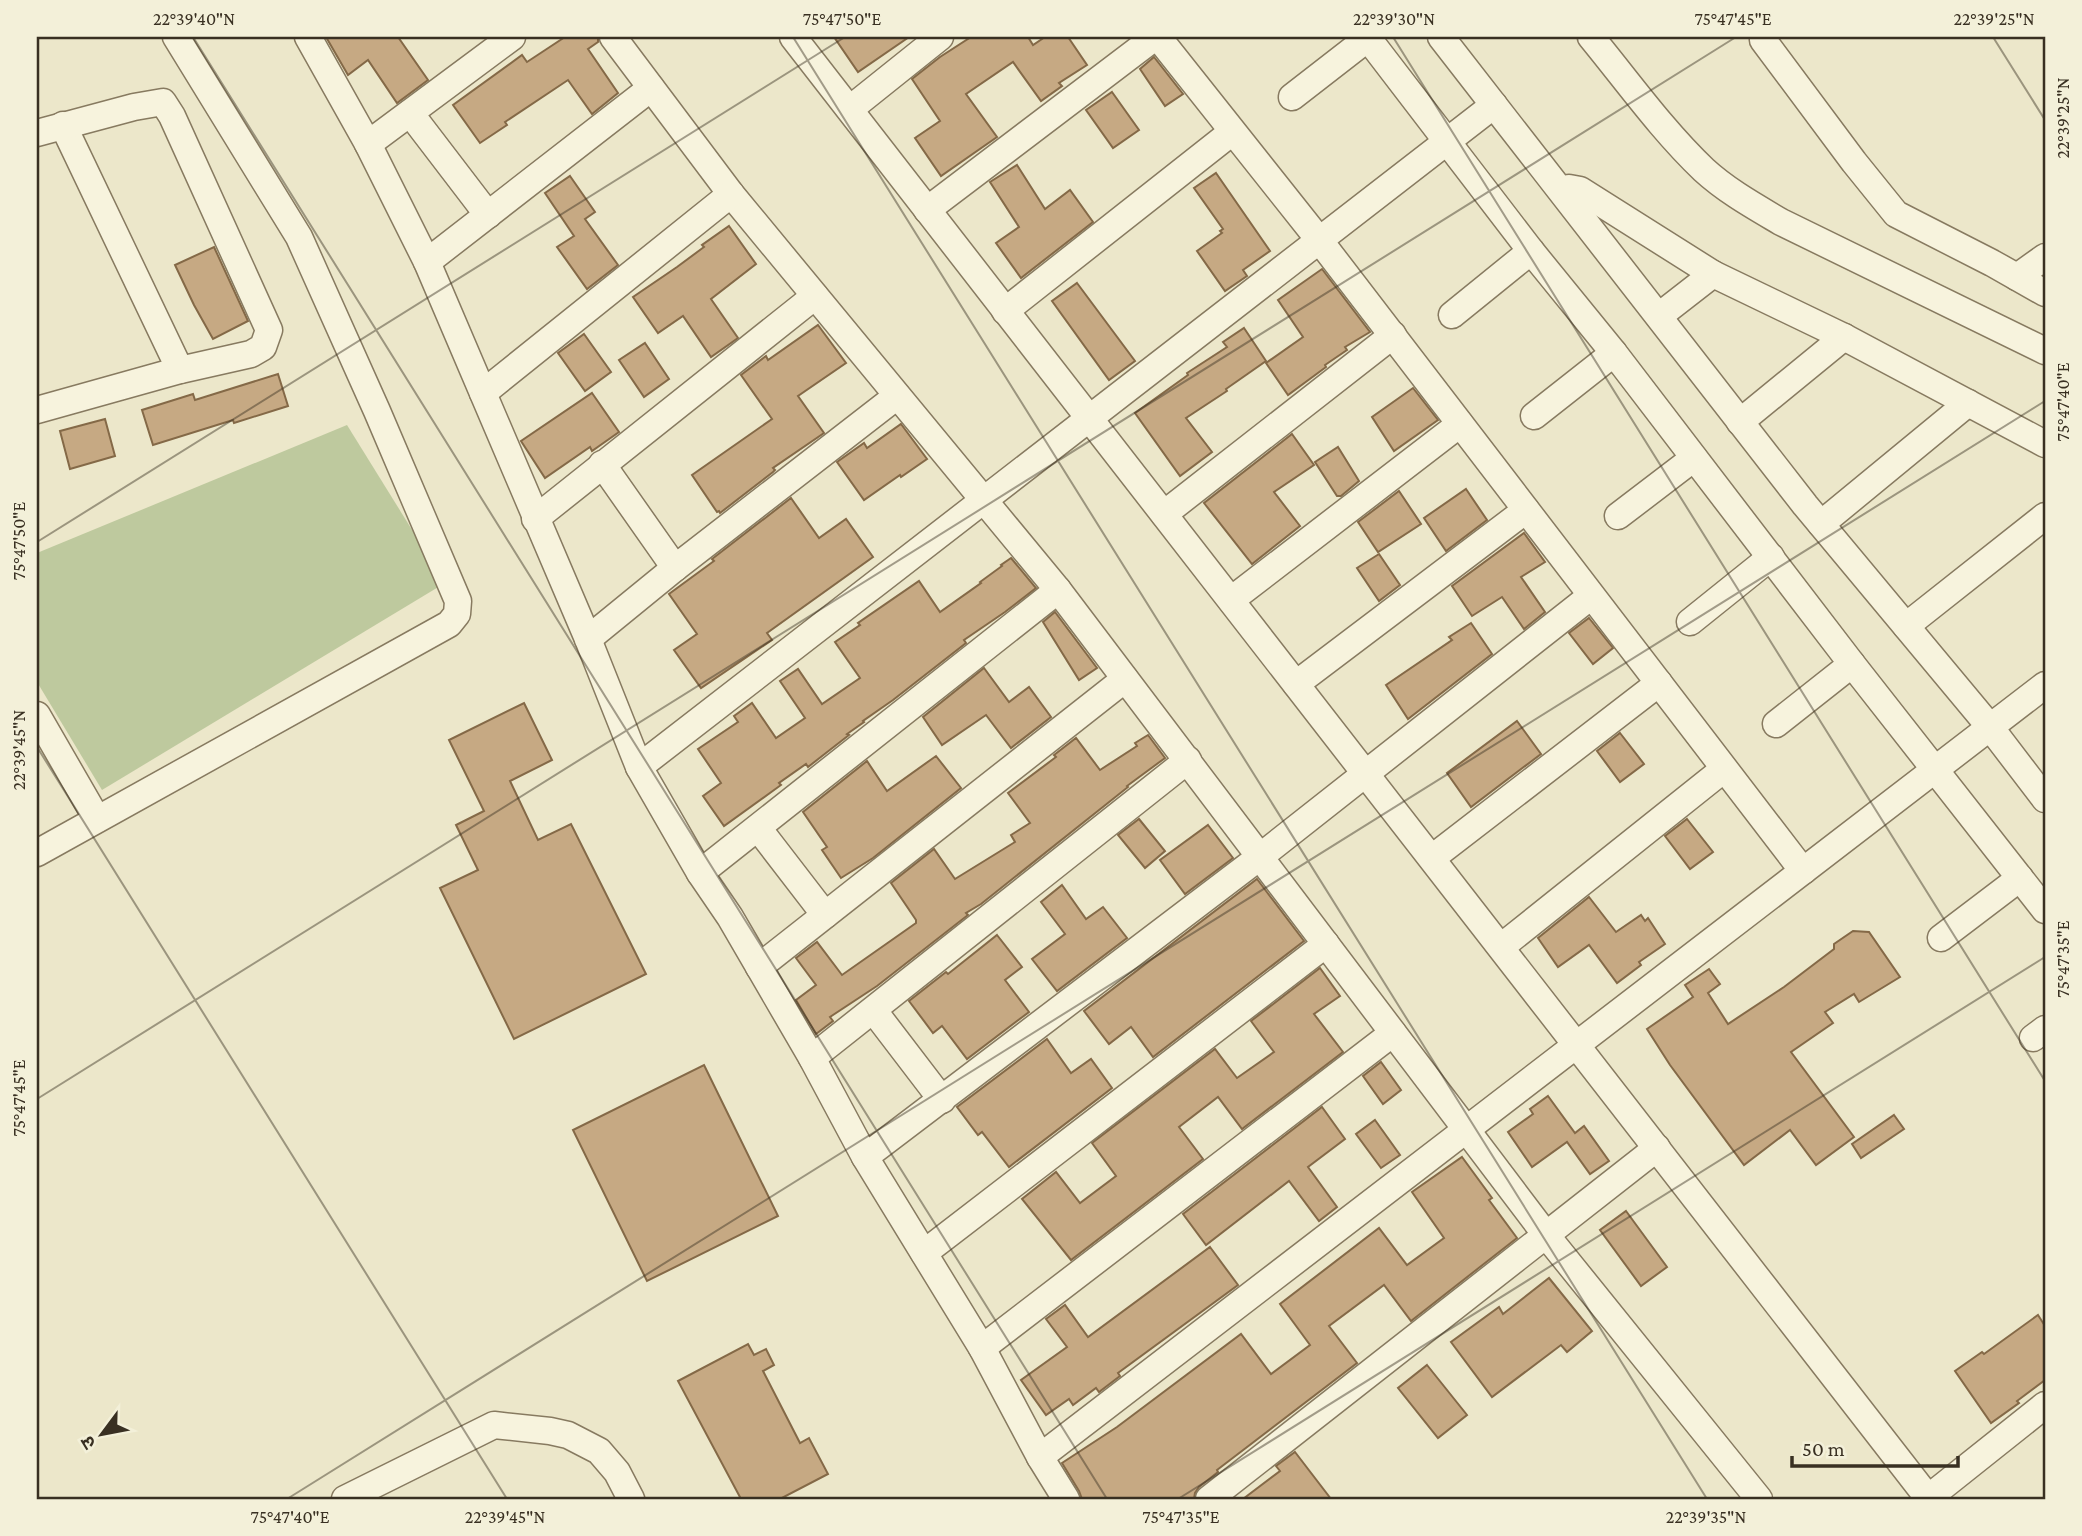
<svg xmlns="http://www.w3.org/2000/svg" width="2082" height="1536" font-family="'Crimson Pro','Noto Sans Devanagari',serif">
<style>
.green{fill:#bec99e}
.building{fill:#c6a983;stroke:#846947;stroke-width:2}
.lines{fill:none;stroke-linecap:round;stroke-linejoin:round}
.street-casing{stroke:#877a60;stroke-width:29}
.street{stroke:#f7f3dd;stroke-width:26}
.ticks{fill:none;stroke:#393022;stroke-width:2;stroke-opacity:0.45}
.neatline{fill:none;stroke:#393022;stroke-width:2.5}
.ticks-label{font-size:18px;text-anchor:middle;fill:#393022}
</style>
<rect width="100%" height="100%" fill="#ece7ca"/>
<path class="green" d="M347,425L445,583L102,790L37,682V553Z"/>
<g class="building">
<path d="M326,37H398L428,80L397,103L368,60L348,75Z"/>
<path d="M565,37H598V42L588,49L618,93L592,114L568,80L505,122L507,125L480,143L453,105L522,55L527,62Z"/>
<path d="M834,37H909L858,72Z"/>
<path d="M971,37H1028L1033,45L1045,37H1068L1087,65L1059,83L1062,86L1041,101L1013,62L966,94L997,137L941,176L915,138L940,121L912,79L940,57Z"/>
<path d="M1154,57L1183,94L1165,106L1140,69Z"/>
<path d="M1112,92L1139,130L1113,148L1086,110Z"/>
<path d="M1017,165L1045,209L1070,190L1093,222L1021,278L996,243L1019,227L990,182Z"/>
<path d="M1216,173L1270,251L1243,270L1247,276L1225,291L1197,251L1222,233L1220,231L1223,229L1194,188Z"/>
<path d="M570,176L595,212L585,219L618,265L587,289L557,247L574,236L545,193Z"/>
<path d="M729,226L756,264L711,299L738,338L711,357L683,316L658,333L633,297L677,267L704,247L702,245Z"/>
<path d="M214,247L248,321L213,339L194,305L175,265Z"/>
<path d="M1322,269L1370,332L1345,347L1347,350L1325,365L1326,367L1288,395L1266,363L1303,337L1278,300Z"/>
<path d="M1077,283L1135,361L1109,380L1052,301Z"/>
<path d="M818,325L846,363L798,396L824,433L773,468L775,470L773,472L720,513L719,511L717,512L692,475L772,419L741,375L766,356L768,360Z"/>
<path d="M1244,328L1266,361L1226,389L1227,391L1186,418L1212,452L1180,476L1135,413L1188,375L1187,373L1227,347L1223,342Z"/>
<path d="M584,334L611,372L585,391L558,353Z"/>
<path d="M645,343L669,379L644,397L619,360Z"/>
<path d="M278,374L288,406L234,423L233,420L153,445L142,410L193,394L195,400Z"/>
<path d="M1413,388L1438,420L1394,451L1372,417Z"/>
<path d="M592,393L619,432L592,451L590,447L545,478L521,441Z"/>
<path d="M105,419L115,456L70,469L60,431Z"/>
<path d="M901,424L927,459L901,477L900,475L864,500L837,462L864,443L867,448Z"/>
<path d="M1292,434L1314,465L1274,492L1300,526L1252,564L1204,503Z"/>
<path d="M1338,447L1359,481L1341,496H1337L1315,462Z"/>
<path d="M1466,489L1487,520L1446,551L1424,518Z"/>
<path d="M1399,491L1421,524L1378,552L1358,522Z"/>
<path d="M791,498L819,538L846,519L873,557L767,633L772,640L701,688L674,650L697,634L669,594L714,561L712,559Z"/>
<path d="M1524,533L1545,562L1521,577L1545,612L1524,629L1502,597L1472,616L1452,586Z"/>
<path d="M1379,554L1400,585L1379,601L1357,568Z"/>
<path d="M1011,558L1036,588L1005,612L964,640L966,643L893,700L863,721L864,722L847,734L849,735L808,767L806,764L779,783L781,785L724,826L703,796L721,783L698,749L738,722L734,716L752,703L776,738L805,718L780,681L798,669L822,704L860,678L835,642L860,625L858,623L919,581L940,612L981,583L980,582L1002,566L1001,565Z"/>
<path d="M1055,612L1097,668L1079,680L1043,622Z"/>
<path d="M1589,618L1613,648L1593,664L1569,633Z"/>
<path d="M1471,623L1492,654L1408,719L1386,685L1452,640L1449,637Z"/>
<path d="M984,668L1009,702L1029,687L1051,717L1011,748L986,715L942,745L923,717Z"/>
<path d="M524,703L552,760L510,781L538,840L571,824L646,974L514,1039L440,888L478,870L456,825L484,811L449,740Z"/>
<path d="M1517,721L1541,754L1471,807L1447,773Z"/>
<path d="M1620,733L1644,764L1620,782L1597,751Z"/>
<path d="M1148,735L1165,758L1127,786L1128,787L981,904L966,913L968,915L877,986L830,1017L833,1021L816,1034L796,1000L816,985L796,958L817,942L842,975L916,923V920L891,883L934,849L955,879L1015,842L1011,835L1030,823L1008,793L1056,757L1054,755L1076,738L1100,770L1137,746L1135,743Z"/>
<path d="M936,756L961,788L873,858L841,878L822,850L827,847L803,812L867,761L887,791Z"/>
<path d="M1139,819L1165,851L1145,868L1118,835Z"/>
<path d="M1687,819L1713,852L1690,869L1665,836Z"/>
<path d="M1208,825L1233,858L1185,894L1160,860Z"/>
<path d="M1257,879L1304,941L1153,1057L1131,1027L1109,1044L1084,1011Z"/>
<path d="M1062,885L1086,919L1103,907L1127,938L1057,991L1032,959L1065,934L1041,902Z"/>
<path d="M1589,897L1616,932L1641,915L1645,921L1648,918L1665,944L1639,962L1641,965L1617,983L1589,945L1558,967L1538,938Z"/>
<path d="M1853,931L1869,932L1900,977L1859,1002L1854,994L1825,1012L1833,1023L1791,1052L1854,1137L1816,1165L1790,1130L1744,1165L1670,1065L1647,1029L1693,997L1685,985L1709,969L1720,984L1708,993L1728,1024L1784,987L1834,949V944Z"/>
<path d="M997,935L1022,967L1005,980L1029,1012L967,1059L942,1026L933,1033L909,1001L946,972L948,974Z"/>
<path d="M1320,968L1340,996L1314,1014L1343,1052L1242,1129L1218,1097L1179,1127L1203,1159L1071,1260L1022,1199L1056,1172L1080,1203L1116,1176L1092,1143L1215,1049L1237,1078L1274,1052L1251,1021Z"/>
<path d="M1047,1039L1071,1073L1091,1059L1112,1088L1009,1167L982,1132L978,1135L957,1107Z"/>
<path d="M1381,1062L1401,1090L1383,1104L1363,1076Z"/>
<path d="M704,1065L778,1216L647,1281L573,1130Z"/>
<path d="M1548,1096L1575,1133L1584,1126L1609,1161L1590,1174L1567,1142L1532,1167L1508,1132L1533,1114L1530,1109Z"/>
<path d="M1322,1107L1345,1139L1308,1167L1337,1207L1319,1221L1289,1181L1206,1245L1183,1214Z"/>
<path d="M1894,1115L1904,1129L1861,1158L1852,1144Z"/>
<path d="M1375,1120L1400,1155L1381,1168L1356,1134Z"/>
<path d="M1462,1157L1492,1198L1489,1200L1517,1238L1411,1321L1384,1285L1329,1326L1357,1363L1217,1470L1218,1472L1199,1487L1195,1493L1194,1499H1082L1079,1491L1062,1463L1117,1427L1241,1334L1271,1374L1310,1345L1280,1304L1379,1228L1407,1265L1444,1238L1412,1192Z"/>
<path d="M1626,1211L1667,1267L1641,1286L1600,1230Z"/>
<path d="M1210,1247L1238,1285L1118,1373L1120,1376L1099,1392L1096,1388L1073,1405L1069,1399L1046,1415L1021,1380L1067,1347L1046,1319L1065,1305L1088,1337Z"/>
<path d="M1549,1278L1592,1331L1567,1352L1561,1345L1492,1397L1451,1342L1499,1307L1503,1314Z"/>
<path d="M2038,1315L2045,1326V1380L2017,1401L2019,1403L1991,1423L1955,1371L1982,1352L1984,1354Z"/>
<path d="M748,1344L754,1355L766,1349L774,1365L763,1371L800,1443L809,1438L828,1474L780,1499H741L678,1381Z"/>
<path d="M1427,1365L1467,1415L1438,1438L1398,1388Z"/>
<path d="M1295,1452L1331,1499H1243L1280,1471L1276,1466Z"/>
</g>
<g class="lines">
<g class="street-casing">
<g id="street">
<path d="M308,37L368,144L427,262L588,639L639,767L700,873L730,917L812,1058L865,1157L982,1348L1040,1457L1066,1499"/>
<path d="M613,37L731,194L1058,590L1546,1235L1759,1499"/>
<path d="M793,37L1929,1499"/>
<path d="M1158,37L1320,241L1803,871"/>
<path d="M1367,37L1531,251L1614,353L1852,664L2045,910"/>
<path d="M1441,37L1805,505L1990,727L2045,799"/>
<path d="M1591,37C1628,82 1662,130 1704,170C1727,191 1754,206 1781,222L2045,351"/>
<path d="M1763,40L1854,162L1896,214L1992,263L2045,293"/>
<path d="M1292,97L1368,38"/>
<path d="M850,109L940,37"/>
<path d="M410,113L488,215"/>
<path d="M63,125L180,370"/>
<path d="M37,133L134,107L163,102L172,116L269,330L263,347L251,354L180,370L37,410"/>
<path d="M368,144L512,37"/>
<path d="M1562,191L1569,188L1580,190L1713,274"/>
<path d="M927,210L1155,37"/>
<path d="M427,262L651,88"/>
<path d="M2017,277L2045,257"/>
<path d="M1005,311L1232,132"/>
<path d="M1452,315L1531,251"/>
<path d="M1659,316L1713,274L1844,337L2045,444"/>
<path d="M483,393L731,194"/>
<path d="M1534,416L1614,353"/>
<path d="M1740,422L1844,337"/>
<path d="M602,464L675,568"/>
<path d="M1164,514L1393,335"/>
<path d="M1618,516L1694,458"/>
<path d="M535,519L815,296"/>
<path d="M1821,524L1968,403"/>
<path d="M1231,600L1460,424"/>
<path d="M1690,622L1771,557"/>
<path d="M1906,626L2045,516"/>
<path d="M588,639L675,568L897,396"/>
<path d="M1296,684L1526,510"/>
<path d="M37,715L97,819"/>
<path d="M1776,724L1852,664"/>
<path d="M639,767L1494,105"/>
<path d="M758,828L825,915"/>
<path d="M37,853L449,624L457,614L458,601L377,411L299,237L176,37"/>
<path d="M1432,858L1659,683"/>
<path d="M700,873L1058,590"/>
<path d="M1941,938L2020,878"/>
<path d="M1501,947L1724,769"/>
<path d="M759,967L1125,679"/>
<path d="M874,1011L942,1100"/>
<path d="M2033,1038L2045,1029"/>
<path d="M812,1058L1188,760"/>
<path d="M865,1157L1261,856L1591,596"/>
<path d="M924,1253L1326,944"/>
<path d="M982,1348L1393,1033"/>
<path d="M1040,1457L2045,685"/>
<path d="M345,1499L494,1425L550,1431L568,1435L599,1451L617,1472L631,1499"/>
<path d="M1209,1499L1657,1148"/>
<path d="M1927,1499L2045,1405"/>
</g>
</g>
<use href="#street" class="street"/>
</g>
<path class="ticks" d="M193,37L1107,1499M793,37L1707,1499M1393,37L2045,1081M1993,37L2045,120M37,542L845,37M37,747L507,1499M37,1099L1736,37M287,1499L2045,401M1178,1499L2045,957"/>
<rect width="2082" height="1536" fill="none" stroke="#f3f0d9" stroke-width="77"/>
<g transform="translate(102 1434) rotate(238)" stroke="#f3f0d9" stroke-width="5" paint-order="stroke">
<path d="M0-5L12 26L0 18L-12 26Z" fill="#393022"/>
<text y="-10" font-size="19" font-weight="bold" text-anchor="middle" fill="#393022">उ</text>
</g>
<path d="M1792 1456v10h166v-10" fill="none" stroke="#393022" stroke-width="3.5"/>
<text x="1802" y="1456" font-size="21" fill="#393022" stroke="#f3f0d9" stroke-width="5" paint-order="stroke">50 m</text>
<rect x="38" y="38" width="2006" height="1460" class="neatline"/>
<g class="ticks-label">
<text x="194" y="25">22°39'40"N</text>
<text x="842" y="25">75°47'50"E</text>
<text x="1394" y="25">22°39'30"N</text>
<text x="1733" y="25">75°47'45"E</text>
<text x="1994" y="25">22°39'25"N</text>
<text transform="translate(2063 118) rotate(-90)" y="6">22°39'25"N</text>
<text transform="translate(2063 402) rotate(-90)" y="6">75°47'40"E</text>
<text transform="translate(19 541) rotate(-90)" y="6">75°47'50"E</text>
<text transform="translate(19 750) rotate(-90)" y="6">22°39'45"N</text>
<text transform="translate(2063 959) rotate(-90)" y="6">75°47'35"E</text>
<text transform="translate(19 1098) rotate(-90)" y="6">75°47'45"E</text>
<text x="290" y="1523">75°47'40"E</text>
<text x="505" y="1523">22°39'45"N</text>
<text x="1181" y="1523">75°47'35"E</text>
<text x="1706" y="1523">22°39'35"N</text>
</g>
</svg>
